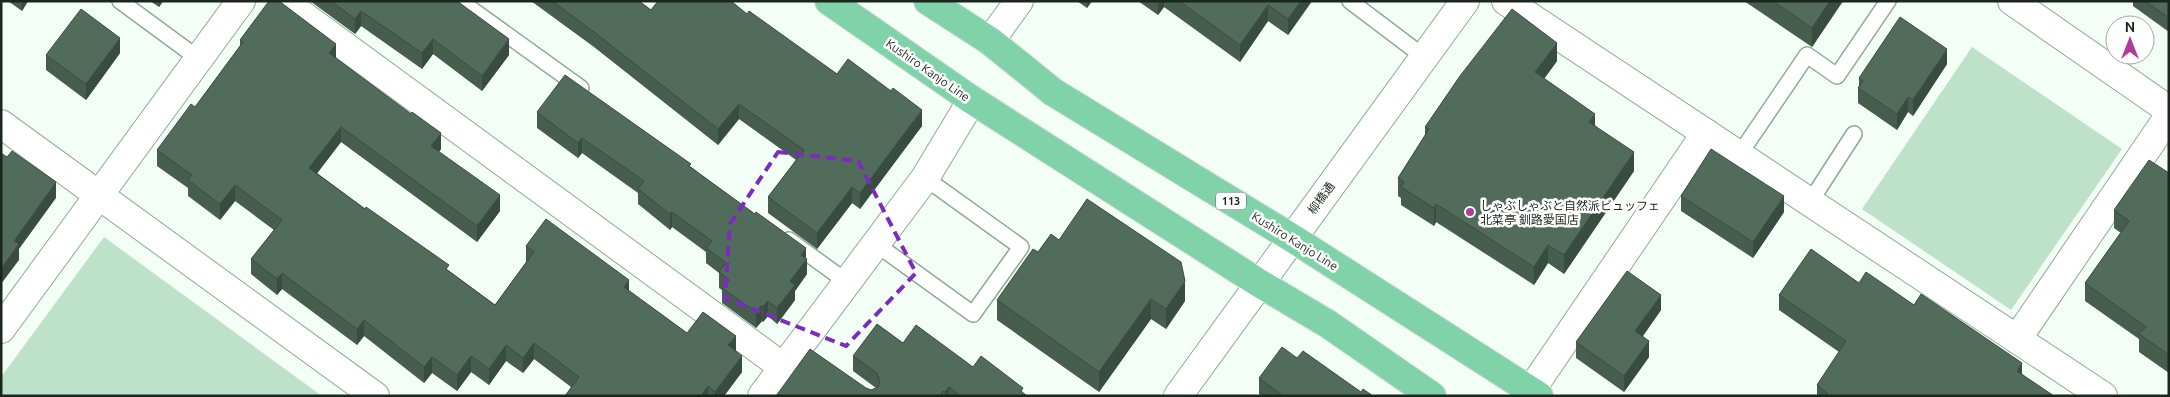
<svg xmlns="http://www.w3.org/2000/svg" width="2170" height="397" font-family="Ubuntu,'Noto Sans JP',sans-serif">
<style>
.green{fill:#bde2c9}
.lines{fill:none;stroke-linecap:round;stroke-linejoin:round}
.service-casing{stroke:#8eaa97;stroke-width:18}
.minor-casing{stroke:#8eaa97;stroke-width:30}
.tertiary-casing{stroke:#8eaa97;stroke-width:30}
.primary-casing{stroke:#dbdcdb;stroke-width:30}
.service{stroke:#fff;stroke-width:15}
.minor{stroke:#fff;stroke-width:28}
.tertiary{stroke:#fff;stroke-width:28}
.primary{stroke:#80d3a9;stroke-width:28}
.wall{fill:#475d4e}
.shaded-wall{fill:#394c40}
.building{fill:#526c5b;stroke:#394c40}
.marked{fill:none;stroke:#7b2cbf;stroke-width:4;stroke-dasharray:10 6;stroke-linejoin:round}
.poi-dot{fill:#ae3d99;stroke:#fff;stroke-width:2}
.labels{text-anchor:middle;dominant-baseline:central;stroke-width:5;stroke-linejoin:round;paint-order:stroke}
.shield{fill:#fff;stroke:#5f6762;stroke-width:1}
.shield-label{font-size:11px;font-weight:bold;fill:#1b261f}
.street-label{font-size:12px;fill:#1b261f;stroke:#fff}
.poi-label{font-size:12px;fill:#1b261f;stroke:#fff;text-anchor:start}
</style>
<rect width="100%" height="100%" fill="#f3fff6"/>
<g class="green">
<path d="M1972,47L2122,149L2011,310L1862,209Z"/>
<path d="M104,237L322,396H1V377Z"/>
</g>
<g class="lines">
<g class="service-casing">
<g id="service">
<path d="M120,1L199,59"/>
<path d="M460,1L581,88"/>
<path d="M1350,1L1424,57"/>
<path d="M1739,155L1807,55L1837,76L1888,1"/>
<path d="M1810,202L1854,134"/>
<path d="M789,240L847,282"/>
<path d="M876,244L973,314L1021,247L925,178"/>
</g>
</g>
<g class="minor-casing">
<g id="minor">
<path d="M283,1L783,367"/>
<path d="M1506,1L2103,396"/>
<path d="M2012,1L2169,110"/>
<path d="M990,41L1019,1"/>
<path d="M1,124L375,396"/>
<path d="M1,329L241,1"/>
<path d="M2017,339L2169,116"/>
<path d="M1531,390L1706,133"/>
<path d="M762,396L925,178L972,100"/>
</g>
</g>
<g class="tertiary-casing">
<path id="tertiary" d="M1178,396L1465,1"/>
</g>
<g class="primary-casing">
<g id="primary">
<path d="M829,1L972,100L1259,283L1328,324L1432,396"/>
<path d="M928,1L990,41L1053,92L1292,238L1539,396"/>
</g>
</g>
<use href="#service" class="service"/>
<use href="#minor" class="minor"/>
<use href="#tertiary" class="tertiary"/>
<use href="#primary" class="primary"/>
</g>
<g class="wall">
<path d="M8,1H28L22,11Z"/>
<path d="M150,1H163L159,7Z"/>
<path d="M310,1H457L509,55L482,91L433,54L422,69L361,26L355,34Z"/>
<path d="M531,1H639L651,10L747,14L837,74L922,126L860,209L852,203L817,249L768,213V197L796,160L739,119L718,145L594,47Z"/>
<path d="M1077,1H1092L1087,8Z"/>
<path d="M1138,1H1312L1288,35L1268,21L1240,62L1164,7L1158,15Z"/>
<path d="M1744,1H1843L1812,47Z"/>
<path d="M2133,1H2169V32L2133,6Z"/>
<path d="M240,40L336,58L441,149L439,152L500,211L477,242L341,142L317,173L495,305L526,262V246L629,291L687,333L736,351L742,372L724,396H565L571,387L534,359L523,373L506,361L489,385L471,372L457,391L432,373L424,383L364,336L357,345L282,289L277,295L251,274V259L274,230L235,201L220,220L188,196V188L157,166V150L195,107L240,46Z"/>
<path d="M120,53L86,100L46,70V55Z"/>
<path d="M1557,61L1544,79L1595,125L1634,171L1564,274L1548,263L1534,285L1436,222L1434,226L1401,205V198L1398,196V178L1425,135V127Z"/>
<path d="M1947,64L1913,116L1908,112L1897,130L1858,103V88L1859,86V78Z"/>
<path d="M537,112L691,167L806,258L807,274L795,291V300L777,324L768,316L763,322L762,321L756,328L722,303V290L719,288V273L706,263V252L672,227L670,230L638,204V193L582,153L578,158L537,128Z"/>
<path d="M2169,173V373L2139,352V339L2085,301V283L2121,233L2114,228V210Z"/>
<path d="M1681,196L1784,212L1753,258L1681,211Z"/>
<path d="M1059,240L1185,301L1166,329L1151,319L1099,392L997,320V300L1038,252Z"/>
<path d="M1859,283L1914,305L2054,396H1817V385L1839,352L1779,310V295Z"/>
<path d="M1661,310L1643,336L1649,357L1624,392L1576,358V342Z"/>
<path d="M903,343L973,367L1027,396H776L866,388L871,390L876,388L853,371V356Z"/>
<path d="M1297,358L1361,392L1373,396H1262L1259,394V378Z"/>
</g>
<g class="shaded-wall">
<path d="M22,1H28L22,11Z"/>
<path d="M159,1H163L159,7Z"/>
<path d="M1087,1H1092L1087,8Z"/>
<path d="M1158,1H1164V7L1158,15Z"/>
<path d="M1301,1H1312L1288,35V19Z"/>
<path d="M1830,1H1843L1812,47V28Z"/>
<path d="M1268,5V21L1240,62V45Z"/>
<path d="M361,11V26L355,34V19Z"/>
<path d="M120,38V53L86,100V84Z"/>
<path d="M433,39V54L422,69V53Z"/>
<path d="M509,39V55L482,91V76Z"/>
<path d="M1557,43V61L1535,91V72Z"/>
<path d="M336,44V59L329,53Z"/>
<path d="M1947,49V64L1913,116V100Z"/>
<path d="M1908,97V112L1897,130V114Z"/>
<path d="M739,104V119L718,145V129Z"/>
<path d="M922,110V126L860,209V193Z"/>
<path d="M1595,114V132L1589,122Z"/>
<path d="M341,127V142L309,184V168Z"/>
<path d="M441,133V149L431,162V146Z"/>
<path d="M582,138V153L578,158V143Z"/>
<path d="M1634,152V171L1564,274V255Z"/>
<path d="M56,182V198L19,249V260L1,284V269L14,241Z"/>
<path d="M235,185V201L220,220V204Z"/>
<path d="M852,187V203L817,249V233Z"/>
<path d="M500,195V211L477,242V226Z"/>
<path d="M1784,196V212L1753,258V242Z"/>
<path d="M1436,204V222L1434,226V208Z"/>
<path d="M672,212V227L670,230V214Z"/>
<path d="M1548,245V263L1534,285V267Z"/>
<path d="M806,248V261L807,259V274L795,291V300L777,324V308L790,281L801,255Z"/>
<path d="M282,273V289L277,295V279Z"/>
<path d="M629,280V296L624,287Z"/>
<path d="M1185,281V301L1166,329V309Z"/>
<path d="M1661,295V310L1635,347V331Z"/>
<path d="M1151,299V319L1099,392V372Z"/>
<path d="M768,301V316L763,322V306Z"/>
<path d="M762,305V321L756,328V312Z"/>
<path d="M364,320V336L357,345V329Z"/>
<path d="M736,336V352L728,345Z"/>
<path d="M1649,341V357L1624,392V376Z"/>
<path d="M534,343V359L523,373V358Z"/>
<path d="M506,345V361L489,385V369Z"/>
<path d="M471,356V372L457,391V375Z"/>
<path d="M742,356V372L724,396H715V392Z"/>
<path d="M432,357V373L424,383V367Z"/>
<path d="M2022,363V379L2017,371Z"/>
<path d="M708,386V396H701Z"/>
<path d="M949,387V396H945V392Z"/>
</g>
<g class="building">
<path d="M269,1H272L274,3L275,1H279L336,44L329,53L411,114L412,112L441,133L431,146L500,195L477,226L341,127L309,168L365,209L366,207L449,265L446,269L495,305L534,252L526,246L546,219L629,280L624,287L687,333L703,312L736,336L728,345L742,356L715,392L708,386L701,396H565L579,377L534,343L523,358L506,345L489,369L471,356L457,375L432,357L424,367L364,320L357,329L282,273L277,279L251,259L282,220L235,185L220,204L188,180L192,175L157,150L191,104L195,107L243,42L240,40Z"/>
<path d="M331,1H457L509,39L482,76L433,39L422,53L361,11L355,19Z"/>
<path d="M552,1H639L651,10L658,1H717L718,2V1H731L747,14L749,11L837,74L848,59L891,91L893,88L922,110L860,193L852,187L817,233L768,197L804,150L739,104L718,129L594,32Z"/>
<path d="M1179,1H1301L1288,19L1268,5L1240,45Z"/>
<path d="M1773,1H1830L1812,28Z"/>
<path d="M2145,1H2169V18Z"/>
<path d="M81,9L120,38L86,84L46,55Z"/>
<path d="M1512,9L1557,43L1535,72L1595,114L1589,122L1634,152L1564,255L1548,245L1534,267L1436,204L1434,208L1401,187L1404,182L1398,178L1429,129L1425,127L1460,76Z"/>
<path d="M1900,17L1947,49L1913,100L1908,97L1897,114L1858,88L1863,81L1859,78Z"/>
<path d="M565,75L691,164L689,166L755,214L756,212L806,248L801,255L807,259L790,281L795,285L777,308L768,301L763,306L762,305L756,312L722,288L729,280L719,272L726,263L706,248L712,241L672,212L670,214L638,189L644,181L582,138L578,143L537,112Z"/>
<path d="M1711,149L1784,196L1753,242L1681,196Z"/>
<path d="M12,151L56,182L14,241L19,244L1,269V153L7,157Z"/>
<path d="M2149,160L2169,173V355L2139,334L2146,327L2142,324L2085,283L2129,221L2114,210Z"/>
<path d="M1087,199L1181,262L1185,281L1166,309L1151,299L1099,372L997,300L1033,249L1038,252L1051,234L1059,240Z"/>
<path d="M1811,249L1859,283L1866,272L1914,305L1921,294L2022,363L2017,371L2054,396H1825L1827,393L1817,385L1846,341L1779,295Z"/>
<path d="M1627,271L1661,295L1635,331L1649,341L1624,376L1576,342Z"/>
<path d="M877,324L903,343L916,325L973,367L981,356L1023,388L1021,391L1027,396H961L949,387L945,392L943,391L940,396H776L810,349L866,388L871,390L878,387L880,381L877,373L853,356Z"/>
<path d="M1282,347L1297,358L1303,351L1361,392L1363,389L1373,396H1283L1259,378Z"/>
</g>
<path class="marked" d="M778,152L858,161L916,273L846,346L725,298L730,224Z"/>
<circle class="poi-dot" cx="1470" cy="212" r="5"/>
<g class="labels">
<rect class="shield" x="1216" y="192.5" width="30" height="17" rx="4"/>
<g class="shield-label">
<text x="1231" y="201">113</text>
</g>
<g class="street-label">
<text transform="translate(928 70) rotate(35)">Kushiro Kanjo Line</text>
<text transform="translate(1321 198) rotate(-54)">柳橋通</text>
<text transform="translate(1295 241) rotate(32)">Kushiro Kanjo Line</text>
</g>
<g class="poi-label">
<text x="1480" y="205">しゃぶしゃぶと自然派ビュッフェ<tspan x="1480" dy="14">北菜亭 釧路愛国店</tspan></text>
</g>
</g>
<rect width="2170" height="397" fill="none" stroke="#1b261f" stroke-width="5"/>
<g transform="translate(2130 40)"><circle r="24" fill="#ffffff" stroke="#a4a8a5"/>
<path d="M0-4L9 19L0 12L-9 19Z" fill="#ae3d99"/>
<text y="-8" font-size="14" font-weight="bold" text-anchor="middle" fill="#1b261f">N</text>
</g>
</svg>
